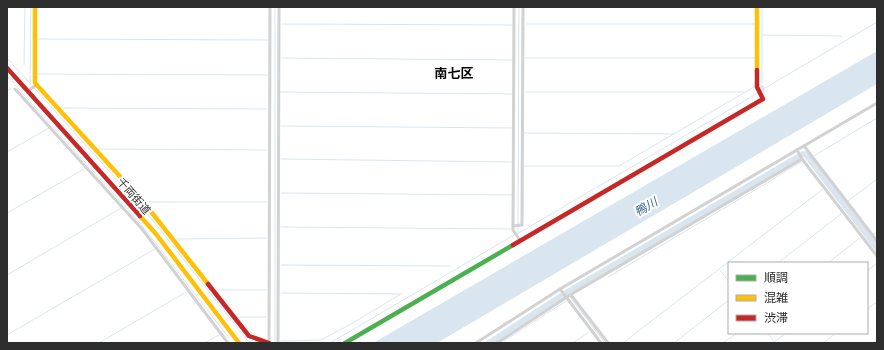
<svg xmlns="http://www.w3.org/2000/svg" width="884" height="350" font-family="'Public Sans','Noto Sans JP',sans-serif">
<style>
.water{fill:#d9e6ef}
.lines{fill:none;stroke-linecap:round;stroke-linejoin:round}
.stream{stroke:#d9e6ef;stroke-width:1}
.canal{stroke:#d9e6ef;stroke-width:3.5}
.river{stroke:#d9e6ef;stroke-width:6}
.street{stroke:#d2d2d2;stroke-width:3}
.fast{stroke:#4caf50;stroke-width:4.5}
.slow{stroke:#ffc107;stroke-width:4.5}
.jam{stroke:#c62828;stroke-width:4.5}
.labels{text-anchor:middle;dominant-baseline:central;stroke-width:4;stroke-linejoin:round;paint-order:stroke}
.street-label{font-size:11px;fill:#2d2d2d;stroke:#fff}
.water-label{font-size:12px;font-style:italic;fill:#416c89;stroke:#fff}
.quarter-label{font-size:13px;font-weight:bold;fill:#000;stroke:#fff}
</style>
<rect width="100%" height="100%" fill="#fff"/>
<path class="water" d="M877,51V84L437,343H373Z"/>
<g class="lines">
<g class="stream">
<path d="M281,24L512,25"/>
<path d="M527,24H755"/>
<path d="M762,35L840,36L842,37"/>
<path d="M37,39L268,40"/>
<path d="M7,58L146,212L248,341L253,343"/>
<path d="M281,58L512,60"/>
<path d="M525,58H755"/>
<path d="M24,65L25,7"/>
<path d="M36,74L268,75"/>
<path d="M7,76L140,223L229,338"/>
<path d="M30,84L31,7"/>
<path d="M762,84V7"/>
<path d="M7,91L12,88"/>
<path d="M760,91L877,22"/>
<path d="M280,92L512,94"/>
<path d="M525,92H744"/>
<path d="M60,108L267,109"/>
<path d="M281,126L512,128"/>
<path d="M524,133L675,134"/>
<path d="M98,149L267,150"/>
<path d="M7,152L49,128"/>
<path d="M814,156L877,118"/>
<path d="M809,158L810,157"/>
<path d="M281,159L512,162"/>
<path d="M806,159L809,157"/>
<path d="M524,166H619L754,87"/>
<path d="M828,185H829"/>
<path d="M281,193L512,195"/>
<path d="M848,201L877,179"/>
<path d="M146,202H267"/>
<path d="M843,204L845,203"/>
<path d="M847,210L848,209"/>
<path d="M7,213L84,169"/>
<path d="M281,227L511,229"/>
<path d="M518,233L519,7"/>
<path d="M517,234L758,93"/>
<path d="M873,234L877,232"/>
<path d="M869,238L870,237"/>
<path d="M176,239L267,238"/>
<path d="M778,263L841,214"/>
<path d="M828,263L860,238"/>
<path d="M281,265L450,266"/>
<path d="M720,270L729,282"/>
<path d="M867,271L877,263"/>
<path d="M7,275L121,208"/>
<path d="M608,277L765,184L801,162"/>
<path d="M215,290H267"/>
<path d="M281,293L400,294"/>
<path d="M570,297L605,343"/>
<path d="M867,309L877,302"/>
<path d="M237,317H266"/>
<path d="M768,333L775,343"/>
<path d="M7,335L155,249"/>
<path d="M281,341L321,340L351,324L401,294"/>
<path d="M504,341L566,301"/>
<path d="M275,342V7"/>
<path d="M99,343L186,292"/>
<path d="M204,343L219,335"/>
<path d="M330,343L514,235"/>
<path d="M573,343L589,332"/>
<path d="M623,343L823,189"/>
<path d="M674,343L729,300"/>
<path d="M723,343L737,333"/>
<path d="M773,343L786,333"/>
<path d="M823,343L836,333"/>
<path d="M873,343L877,340"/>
</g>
<path class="canal" d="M762,87L763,90"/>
<path class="river" d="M489,343L566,293L803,154L807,155L810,160L877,248"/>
<g class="street">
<path d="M514,7L513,230L519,239"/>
<path d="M15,89L142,229L228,343"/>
<path d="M28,91L35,86"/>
<path d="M804,146L877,241"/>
<path d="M797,150L802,159L877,256"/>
<path d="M513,226L522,225L523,7"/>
<path d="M560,289L601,343"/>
<path d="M571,295L608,343"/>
<path d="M269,343L270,7"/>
<path d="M278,343L279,7"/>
<path d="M476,343L560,289L877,103"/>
<path d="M497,343L570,295L802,159"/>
</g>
<path class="fast" d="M345,343L513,245"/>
<g class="slow">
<path d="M35,7V83L145,204L208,284"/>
<path d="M757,7V70"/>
<path d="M140,216L156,234L239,343"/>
</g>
<g class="jam">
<path d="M7,68L140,216"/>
<path d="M513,245L763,99L757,87V70"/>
<path d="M208,284L249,336L269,343"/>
</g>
</g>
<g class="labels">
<g class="street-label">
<text transform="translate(134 196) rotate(49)">千両街道</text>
</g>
<g class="water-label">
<text transform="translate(646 207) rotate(-30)">鴨川</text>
</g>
<g class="quarter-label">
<text x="454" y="73">南七区</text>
</g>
</g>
<rect width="884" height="350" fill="none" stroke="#2d2d2d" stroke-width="16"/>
<rect x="728" y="262" width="140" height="72" fill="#ffffff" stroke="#ababab"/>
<rect x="736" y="275" width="20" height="6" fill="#4caf50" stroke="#ababab"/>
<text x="764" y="282" font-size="12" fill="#2d2d2d">順調</text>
<rect x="736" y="295" width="20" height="6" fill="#ffc107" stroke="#ababab"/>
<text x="764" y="302" font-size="12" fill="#2d2d2d">混雑</text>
<rect x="736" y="315" width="20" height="6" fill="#c62828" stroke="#ababab"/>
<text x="764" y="322" font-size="12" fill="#2d2d2d">渋滞</text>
</svg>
